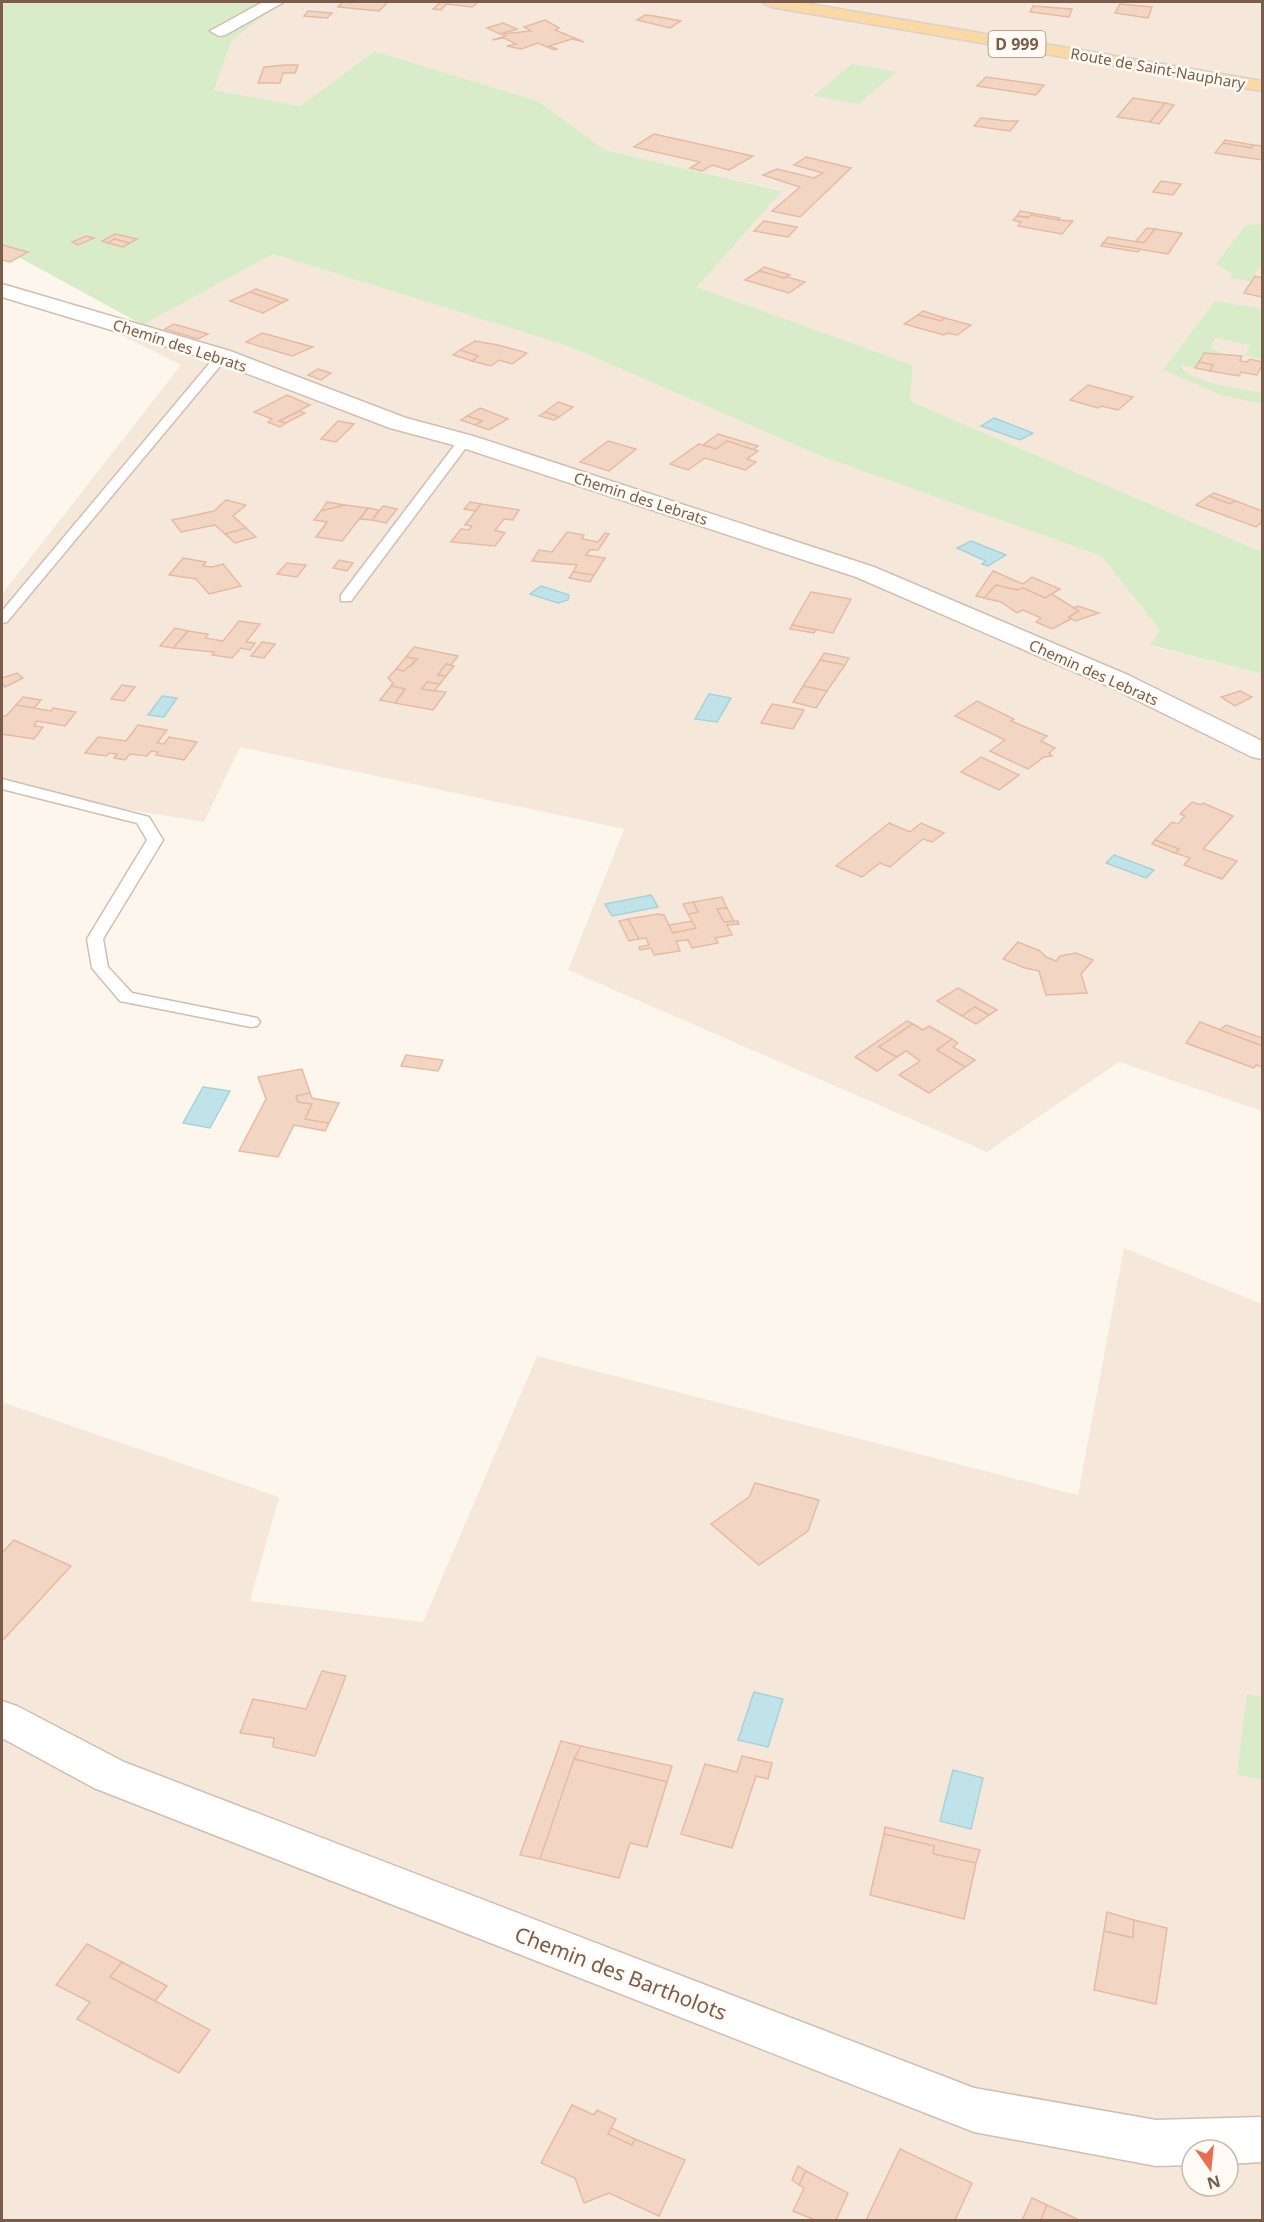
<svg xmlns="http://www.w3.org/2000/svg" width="1264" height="2222" font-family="'Noto Sans',sans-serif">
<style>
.residential{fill:#f5e8da;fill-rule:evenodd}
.green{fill:#d8ecc9}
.water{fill:#bfe3e8;stroke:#a5d3da;stroke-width:1.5}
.building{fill:#f3d5c3;stroke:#e6bba3;stroke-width:1.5}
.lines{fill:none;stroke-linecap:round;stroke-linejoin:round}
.lane-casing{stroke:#d1beb0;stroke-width:3}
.street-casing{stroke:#d1beb0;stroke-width:3}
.primary-casing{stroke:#dad1cd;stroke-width:3}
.lane{fill:#fff;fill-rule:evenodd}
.street{fill:#fff;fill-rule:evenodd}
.primary{fill:#fbd9a5;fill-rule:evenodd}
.labels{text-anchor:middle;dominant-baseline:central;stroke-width:5;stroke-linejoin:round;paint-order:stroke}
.far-street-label{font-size:15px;fill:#7a5c4d;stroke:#fffaf3}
.shield{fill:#fffaf3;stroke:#a28b7f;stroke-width:1.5}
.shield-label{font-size:16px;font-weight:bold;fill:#7a5c4d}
.near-street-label{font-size:21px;fill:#7a5c4d;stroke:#fffaf3}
</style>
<rect width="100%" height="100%" fill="#fdf6ec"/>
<g class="residential">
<path d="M283,2H805L835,5L838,2H1262V552L910,401L913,365L697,287L781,190L604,150L538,101L375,51L300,106L214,90L232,40Z"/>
<path d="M273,254L568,346L823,457L1101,556L1160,630L1151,646L1262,674V1111L1119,1062L987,1152L568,970L624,829L240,747L204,822L2,789V594L181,365L119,334L143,325Z"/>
<path d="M1124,1248L1262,1304V2220H2V1402L279,1497L250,1601L423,1622L537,1356L1078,1495ZM1192,2150H1228V2186H1192Z"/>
</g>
<g class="green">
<path d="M2,2H283L232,40L214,90L300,106L375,51L538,101L605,150L782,191L697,287L913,365L910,401L1262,552V674L1150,645L1160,630L1101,556L823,457L568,346L273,254L143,325L2,248Z"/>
<path d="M852,64L896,72L858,104L813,96Z"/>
<path d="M1262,224V267H1259L1251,281L1230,278L1232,274L1216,264L1246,225Z"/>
<path d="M1215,301L1262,309V359L1244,355L1251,345L1215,338L1211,348L1223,354L1204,353L1195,368L1183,365L1181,367C1191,383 1244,389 1262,393V404L1221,395L1163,370Z"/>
<path d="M1247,1694L1262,1697V1780L1237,1774Z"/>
</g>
<g class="water">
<path d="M994,418L1033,433L1020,440L981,426Z"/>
<path d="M971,541L1006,555L988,566L982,564L986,561L957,548Z"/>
<path d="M541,586L569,595L568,600L558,603L530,594Z"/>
<path d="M709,694L731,698L717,722L695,719Z"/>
<path d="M162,696L177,698L164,717L148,715Z"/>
<path d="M1114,855L1154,870L1146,878L1106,863Z"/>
<path d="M651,895L658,907L612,916L605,904Z"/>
<path d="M203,1087L230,1091L210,1128L183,1123Z"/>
<path d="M754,1692L783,1699L768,1747L738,1740Z"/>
<path d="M953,1770L983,1778L971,1829L940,1821Z"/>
</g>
<g class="building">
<path d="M343,2H388L379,11L338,7Z"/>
<path d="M441,2H478L472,7L446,4L441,10L433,9Z"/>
<path d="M1120,4L1152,7L1148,18L1115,13Z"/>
<path d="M1033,6L1072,9L1069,17L1030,12Z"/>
<path d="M308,11L332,13L327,18L304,16Z"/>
<path d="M645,15L654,16L681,21L670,28L637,20Z"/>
<path d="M545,20L559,28L555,30L584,42L572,39L549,46L557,49L554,50L538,43L521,49L507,46L516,44L504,38L492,40L506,36L500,34L531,31L524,27Z"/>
<path d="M503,23L517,29L500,34L487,28Z"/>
<path d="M285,65H298L295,73H283L280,83H258L264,67Z"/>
<path d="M986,77L1044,85L1036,95L977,86Z"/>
<path d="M1133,98L1165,103L1150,122L1117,117Z"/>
<path d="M1165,103L1174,105L1159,124L1150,122Z"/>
<path d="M981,118L1008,121H1018L1010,131L974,126Z"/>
<path d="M654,134L753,156L729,170L712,165L702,171L690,168L700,162L634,147Z"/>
<path d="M1225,140L1253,145L1251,148L1223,143Z"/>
<path d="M1223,143L1251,148L1253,145L1262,146V160L1215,153Z"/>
<path d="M806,157L851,168L800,217L772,211L800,187L763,175L777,169L814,178L823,173L794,165Z"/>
<path d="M1161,181L1181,184L1173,195L1153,192Z"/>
<path d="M1020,211L1060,218L1058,220L1017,216Z"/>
<path d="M1031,215L1058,220L1073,221L1062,234L1018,226L1021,222L1013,220L1017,216L1028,218Z"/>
<path d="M764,221L797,227L788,237L754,231Z"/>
<path d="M1147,228L1155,229L1144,243L1136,241Z"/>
<path d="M1155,229L1182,233L1168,254L1103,243L1108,237L1144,243Z"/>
<path d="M115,234L137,239L130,243L114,239L108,243L102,241Z"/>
<path d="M86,236L94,238L78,245L72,242Z"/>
<path d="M114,239L130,243L123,247L108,243Z"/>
<path d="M1103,243L1140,249L1138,252L1101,246Z"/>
<path d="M2,245L28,252L10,262L2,260Z"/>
<path d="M764,267L790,275L784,278L759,271Z"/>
<path d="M759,271L784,278L787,277L805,282L789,293L745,280Z"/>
<path d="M1255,276L1262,278V300V297L1244,293Z"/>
<path d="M256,289L288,300L282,303L250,292Z"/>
<path d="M250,292L282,303L263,313L230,301Z"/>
<path d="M923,311L945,318L941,321L918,315Z"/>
<path d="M918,315L941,321L945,318L971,325L957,335L947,333L944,335L904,324Z"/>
<path d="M174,324L208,334L198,339L165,329Z"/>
<path d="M262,333L313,347L292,356L246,342Z"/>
<path d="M475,341L498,345L527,353L512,364L499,360L491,366L472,361L478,356L460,350Z"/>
<path d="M460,350L478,356L472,361L453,355Z"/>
<path d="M1204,353L1242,356L1240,361L1247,362L1250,359L1262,362V365L1257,375L1241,372L1239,376L1210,371L1213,365L1199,362Z"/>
<path d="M1199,362L1213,365L1210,371L1195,368Z"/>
<path d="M318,369L331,373L321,380L308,375Z"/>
<path d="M1088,385L1133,397L1118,410L1101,406L1098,408L1070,400Z"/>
<path d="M287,395L310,405L279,421L286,423L280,427L268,422L272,419L254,412Z"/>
<path d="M558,402L573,407L559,417L545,412Z"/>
<path d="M480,408L508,419L489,430L475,425L482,421L467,416Z"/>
<path d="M300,411L305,413L286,423L279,421Z"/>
<path d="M545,412L559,417L554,420L539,416Z"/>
<path d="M467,416L482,421L475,425L461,420Z"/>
<path d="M338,421L354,424L336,442L321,439Z"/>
<path d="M718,434L758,446L753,450L727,441L716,449L703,445Z"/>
<path d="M608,441L636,449L609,471L580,462Z"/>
<path d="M727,441L758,451L747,459L756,462L745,470L705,458L688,470L670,464L699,444L716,449Z"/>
<path d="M1214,493L1236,501L1230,504L1209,496Z"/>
<path d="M1209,496L1230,504L1236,501L1262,511V522L1256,527L1196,505Z"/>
<path d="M226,500L246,505L233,516L246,528L225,534L215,525L181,532L172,520L214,511Z"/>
<path d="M327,502L345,505L321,511Z"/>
<path d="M470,502L481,504L475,511L464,509Z"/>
<path d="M481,504L519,510L513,520L504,519L495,530L505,533L495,546L451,542L461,529L469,530L472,526L465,525Z"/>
<path d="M345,505L368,508L342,541L316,537L327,522L314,520L321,511Z"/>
<path d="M383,506L397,509L386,523L372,520Z"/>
<path d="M368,508L379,510L372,520L360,519Z"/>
<path d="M246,528L256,537L235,543L225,534Z"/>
<path d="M567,532L584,535L582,539L598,542L605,533L609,534L598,550H590L586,555L605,558L594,575L573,572L577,565L532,561L539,550L552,552Z"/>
<path d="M183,558L206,562L203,566L212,567L223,564L241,586L209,594L196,579L169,575Z"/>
<path d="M339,560L353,563L347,571L333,568Z"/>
<path d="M287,563L306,565L297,577L277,574Z"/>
<path d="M993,571L1023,584L1032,577L1060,589L1045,598L1023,588L1017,590L996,585L984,598L976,596Z"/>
<path d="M573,572L594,575L590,582L569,578Z"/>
<path d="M996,585L1017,590L1023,588L1045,598L1052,594L1079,611L1069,617L1071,619L1052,629L1036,622L1041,618L1023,610L1017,613L1001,602L984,598Z"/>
<path d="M811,592L851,599L833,633L792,625Z"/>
<path d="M1078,606L1099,613L1075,621L1069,617L1079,611L1074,608Z"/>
<path d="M239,621L260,624L246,642L255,643L250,650L241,648L232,658L212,655L214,652L173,648L188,631L208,634L205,638L223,641Z"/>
<path d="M792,625L816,630L814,633L790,629Z"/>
<path d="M175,628L188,631L173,648L160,646Z"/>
<path d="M262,642L275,644L264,658L251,656Z"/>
<path d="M414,647L458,656L451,665L446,664L438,675L446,676L440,684L427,682L422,689L446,692L433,710L395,703L405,689L391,686L393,683L388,678L396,669L404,671L408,666H411L417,659L406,657Z"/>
<path d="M824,653L849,658L845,665L820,660Z"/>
<path d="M406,657L417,659L404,671L396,669Z"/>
<path d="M820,660L845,665L827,691L803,686Z"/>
<path d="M446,664L454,666L446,676L438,675Z"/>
<path d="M17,673L23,678L5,687L2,683V678Z"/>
<path d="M427,682L440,684L434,691L422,689Z"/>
<path d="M122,685L135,687L124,701L111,699Z"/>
<path d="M391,686L405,689L395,703L380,700Z"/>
<path d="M803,686L827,691L816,708L793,702Z"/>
<path d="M1240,691L1252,697L1235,706L1221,697Z"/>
<path d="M23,697L41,700L34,708L16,705Z"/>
<path d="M977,701L1014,719L1011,721L1047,736L1041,741L1055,748L1049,753L1052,756L1044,757L1028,769L990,751L1005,740L955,716Z"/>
<path d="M772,704L804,710L793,729L761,723Z"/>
<path d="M16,705L51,711L53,708L76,712L65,726L37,721L34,726L43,727L34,739L2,734V716H6Z"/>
<path d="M138,725L167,730L157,743L164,744L169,737L197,742L184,760L156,755L158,752L151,751L147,756L130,754L125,760L114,758L117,754L109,753L107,756L85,753L98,737L126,741Z"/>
<path d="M981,757L1019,775L999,790L961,772Z"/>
<path d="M1192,802L1201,805L1203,803L1233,816L1203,849L1237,861L1222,879L1184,865L1190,858L1175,853L1179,849L1155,840L1172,822L1178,824L1185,816L1180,814Z"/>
<path d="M889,823L910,832L921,823L944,833L932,842L923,839L890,867L880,863L862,877L836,866Z"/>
<path d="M1155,840L1179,849L1175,853L1152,844Z"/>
<path d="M722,897L727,908L717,909L724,922L738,921L739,924L727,925L732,935L715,938L718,943L692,948L688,940L676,941L680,951L654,955L651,948L640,950L639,947L649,945L646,938L639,939L628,919L658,914L664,915L673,933L696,928L688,914L698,912L693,902Z"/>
<path d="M693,902L698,912L688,914L683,904Z"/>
<path d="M727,908L734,921L724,922L717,909Z"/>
<path d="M628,919L639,939L629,941L619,921Z"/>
<path d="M692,921L696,928L673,933L669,925Z"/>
<path d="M1018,942L1040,951L1046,957L1056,961L1060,956L1076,953L1093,960L1081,974L1087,993L1046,995L1039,971L1025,968L1003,959Z"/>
<path d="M958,988L997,1010L989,1015L975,1007L962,1016L937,1001Z"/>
<path d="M975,1007L989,1015L976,1024L962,1016Z"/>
<path d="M907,1021L913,1024L879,1047L897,1057L877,1071L855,1057Z"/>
<path d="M1200,1022L1260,1045L1262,1043V1067L1256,1065L1254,1068L1186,1043Z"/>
<path d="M913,1024L923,1030L929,1026L952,1039L937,1050L965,1067L929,1093L899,1075L920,1061L906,1051L897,1057L879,1047Z"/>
<path d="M1226,1025L1262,1038V1043L1260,1045L1220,1030Z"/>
<path d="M952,1039L958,1043L953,1047L975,1060L965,1067L937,1050Z"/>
<path d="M406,1055L443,1060L438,1071L401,1066Z"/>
<path d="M302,1069L310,1093L296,1096L298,1102L312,1104L305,1119L329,1123L325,1131L294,1125L278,1157L239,1151L266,1099L258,1077Z"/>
<path d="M310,1093L312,1098L339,1103L329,1123L305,1119L312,1104L298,1102L296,1096Z"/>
<path d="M755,1483L819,1500L808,1531L759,1565L711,1524L749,1497Z"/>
<path d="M14,1540L71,1566L2,1641V1553Z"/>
<path d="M322,1671L346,1676L315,1756L273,1747L274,1738L240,1733L253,1699L306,1709Z"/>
<path d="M561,1741L581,1746L540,1859L520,1855Z"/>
<path d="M581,1746L672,1766L667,1782L574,1759Z"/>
<path d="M742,1756L772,1763L768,1779L756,1776L732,1848L681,1834L705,1764L737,1772Z"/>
<path d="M574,1759L667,1782L647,1847L630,1843L619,1878L540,1859Z"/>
<path d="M885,1827L980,1850L976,1863L933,1854L934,1846L884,1834Z"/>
<path d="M884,1834L934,1846L933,1854L976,1863L964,1919L870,1895Z"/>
<path d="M1107,1912L1134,1920L1133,1938L1104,1931Z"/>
<path d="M1134,1920L1167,1928L1156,2004L1094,1990L1104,1931L1133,1938Z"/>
<path d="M87,1944L122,1962L110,1977L210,2030L179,2073L77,2019L90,2002L56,1985Z"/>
<path d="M122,1962L167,1986L155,2001L110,1977Z"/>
<path d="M572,2105L594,2115L597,2110L616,2119L608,2134L632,2145L635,2139L685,2160L659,2216L609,2193L584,2203L575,2178L541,2163Z"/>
<path d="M611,2128L635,2139L632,2145L608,2134Z"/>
<path d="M900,2149L972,2183L955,2220H866Z"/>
<path d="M798,2166L806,2171L799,2185L792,2180Z"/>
<path d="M806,2171L848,2193L836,2220H815L793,2211L804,2188L799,2185Z"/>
<path d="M1032,2198L1047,2205L1041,2220H1022Z"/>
<path d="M1047,2205L1079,2220H1041Z"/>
</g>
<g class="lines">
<g class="lane-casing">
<g id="lane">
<path d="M222,352L228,356L226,359L7,622L2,623V611L218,353Z"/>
<path d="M465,437L471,441L351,601H341V595L460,438Z"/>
<path d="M2,779L149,817L163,840L103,939L108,967L132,993L257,1018L260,1022L257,1026L251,1027L120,1001L92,968L87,939L147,840L137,823L2,789Z"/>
</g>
</g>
<g class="street-casing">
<g id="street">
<path d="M263,2H284L225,35L219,36L210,31Z"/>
<path d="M2,284L230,351L406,418L473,436L874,567L1128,675L1262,741V759L1252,757L1110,687L856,577L457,446L390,428L214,361L2,297Z"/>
<path d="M2,1701L17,1706L124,1762L974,2088L1156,2120L1262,2117V2162L1228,2164V2150H1192V2165L1156,2166L974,2132L94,1788L2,1738Z"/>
</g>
</g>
<g class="primary-casing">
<path id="primary" d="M762,2H798L1262,81V91L771,7Z"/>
</g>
<use href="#lane" class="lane"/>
<use href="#street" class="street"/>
<use href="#primary" class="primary"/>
</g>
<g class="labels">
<g class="far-street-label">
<text transform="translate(1158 68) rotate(10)">Route de Saint-Nauphary</text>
<text transform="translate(180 345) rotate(18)">Chemin des Lebrats</text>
<text transform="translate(641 498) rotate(18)">Chemin des Lebrats</text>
<text transform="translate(1094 672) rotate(24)">Chemin des Lebrats</text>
</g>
<rect class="shield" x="988.5" y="31" width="57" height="26" rx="4.5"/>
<g class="shield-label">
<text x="1017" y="44">D 999</text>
</g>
<g class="near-street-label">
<text transform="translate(621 1973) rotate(21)">Chemin des Bartholots</text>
</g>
</g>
<rect width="1264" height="2222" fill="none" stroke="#7a5c4d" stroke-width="6"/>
<g transform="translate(1210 2168) rotate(165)"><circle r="28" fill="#fffaf3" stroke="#cabbb1" stroke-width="1.5"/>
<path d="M0-4.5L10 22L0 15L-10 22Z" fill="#e76f51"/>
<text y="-9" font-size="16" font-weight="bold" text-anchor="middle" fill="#7a5c4d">N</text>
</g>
</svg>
